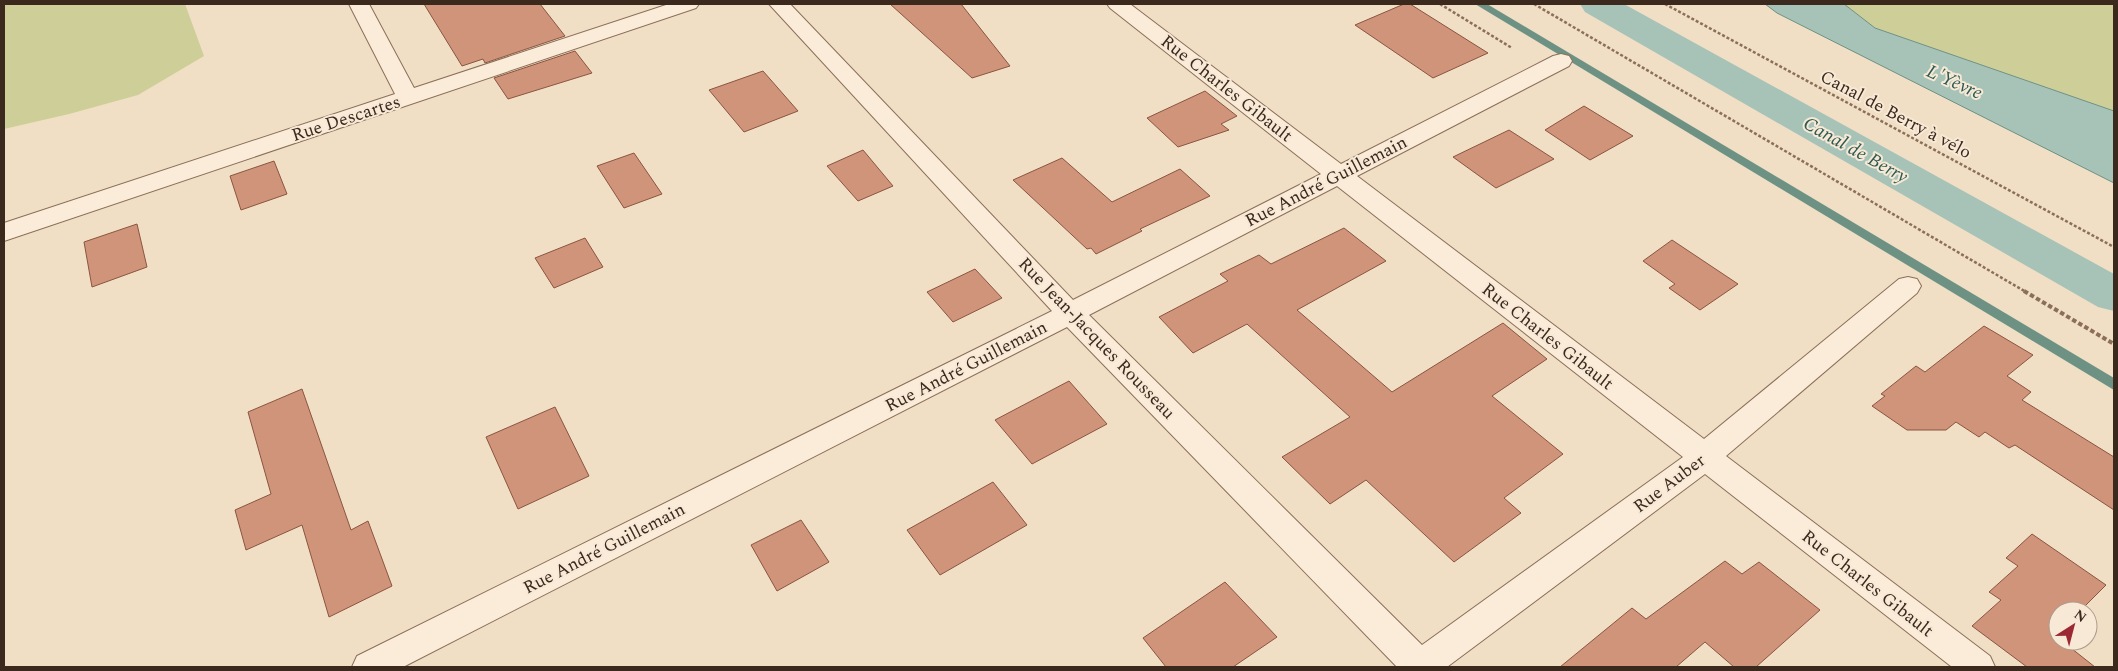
<svg xmlns="http://www.w3.org/2000/svg" width="2118" height="671" font-family="Spectral,serif">
<style>
.green{fill:#cece98}
.water{fill:#a7c3b7;stroke:#6d9284}
.lines{fill:none;stroke-linecap:round;stroke-linejoin:round}
.stream{fill:#6d9284;fill-rule:evenodd}
.canal{fill:#a7c3b7;fill-rule:evenodd}
.building{fill:#cf947a;stroke:#8b553f}
.minor-casing{stroke:#8b6f5a;stroke-width:2}
.path-far1{stroke:#8b6f5a;stroke-width:2.5;stroke-dasharray:3 2;stroke-linecap:butt}
.path{stroke:#8b6f5a;stroke-width:4;stroke-dasharray:4.5 2.5;stroke-linecap:butt}
.minor{fill:#faecd8;fill-rule:evenodd}
.labels{text-anchor:middle;stroke-width:4;stroke-linejoin:round;paint-order:stroke}
.street-label{font-size:18px;fill:#3b291e;stroke:#f7e9d5}
.water-label{font-size:19px;font-style:italic;fill:#2d5b53;stroke:#f7e9d5}
</style>
<rect width="100%" height="100%" fill="#f0dec5"/>
<!-- green -->
<path class="green" d="M4,4H185L204,56L138,95L69,114L4,129Z
M1844,4H2114V111L1875,28Z"/>
<!-- water -->
<path class="water" d="M1765,4H1844L1875,28L2114,111V183L1777,13Z"/>
<g class="lines">
<!-- stream -->
<path class="stream" d="M1475,4H1487L2114,378V390Z"/>
<!-- canal -->
<path class="canal" d="M1580,4H1624L2114,274V311L2098,307L1585,12Z"/>
</g>
<!-- building -->
<path class="building" d="M424,4H540L565,36L485,63L483,59L462,66Z
M890,4H961L1010,66L972,78Z
M1404,4H1410L1488,53L1433,78L1355,25Z
M575,51L592,73L508,99L494,78Z
M763,71L798,111L744,132L709,90Z
M1205,91L1237,116L1221,124L1229,130L1178,147L1147,118Z
M1584,106L1633,136L1590,160L1545,130Z
M1509,130L1554,159L1496,188L1453,157Z
M863,150L893,186L858,201L827,166Z
M634,153L662,194L624,208L597,166Z
M1062,158L1112,202L1180,169L1210,196L1140,229L1142,231L1096,254L1091,248L1087,249L1013,180Z
M274,161L287,194L241,210L230,176Z
M137,224L147,267L92,287L84,242Z
M1344,228L1386,261L1297,310L1392,392L1503,323L1547,359L1492,396L1563,454L1504,498L1521,513L1454,562L1366,480L1330,504L1282,457L1350,417L1247,324L1193,353L1159,317L1228,281L1220,274L1259,255L1271,264Z
M585,238L603,267L554,288L535,258Z
M1672,240L1738,284L1700,310L1669,288L1675,284L1643,261Z
M975,269L1002,298L953,322L927,292Z
M1984,326L2033,355L2007,376L2031,392L2022,400L2114,457V510L2015,445L2009,448L1985,432L1979,437L1956,422L1946,430H1907L1872,406L1885,396L1881,394L1916,366L1925,372Z
M1069,381L1107,424L1032,464L995,420Z
M302,389L351,530L368,521L392,586L329,617L302,525L246,550L235,510L271,494L248,412Z
M555,407L589,476L518,509L486,437Z
M993,482L1027,525L940,575L907,530Z
M801,520L829,562L777,591L751,545Z
M2032,534L2106,585L2080,611H2058V634L2056,636L2058,641H2062L2095,667H2027L1972,626L2001,600L1989,592L2018,566L2006,558Z
M1725,561L1742,574L1759,562L1820,610L1756,667H1734L1705,642L1676,667H1560L1632,608L1646,619Z
M1225,582L1277,637L1233,667H1166L1143,638Z"/>
<g class="lines">
<!-- minor casing -->
<g class="minor-casing">
<path id="minor" d="M349,4H369L414,88L669,4H699L696,8L4,241V223L395,94Z
M769,4H790L1073,300L1321,174L1110,8L1107,4H1130L1341,164L1553,56L1561,54L1569,56L1572,61L1569,66L1357,176L1704,439L1899,279L1908,277L1917,279L1921,286L1917,293L1726,456L1990,656L1995,667H1952L1705,474L1447,667H1397L1067,327L403,667H352L357,656L1052,311ZM1337,186L1683,457L1422,645L1089,315Z"/>
</g>
<!-- path-far1 -->
<path class="path-far1" d="M1440,4L1512,48
M1534,4L2026,292
M1665,4L2114,247"/>
<!-- path -->
<path class="path" d="M2024,291L2114,344"/>
<!-- minor -->
<use href="#minor" class="minor"/>
</g>
<g class="labels">
<!-- street labels -->
<g class="street-label">
<text transform="translate(1227 88) rotate(38)" y="6">Rue Charles Gibault</text>
<text transform="translate(1896 114) rotate(28)" y="6">Canal de Berry à vélo</text>
<text transform="translate(346 118) rotate(-18)" y="6">Rue Descartes</text>
<text transform="translate(1326 181) rotate(-27)" y="6">Rue André Guillemain</text>
<text transform="translate(1548 336) rotate(38)" y="6">Rue Charles Gibault</text>
<text transform="translate(1097 338) rotate(46)" y="6">Rue Jean-Jacques Rousseau</text>
<text transform="translate(966 366) rotate(-27)" y="6">Rue André Guillemain</text>
<text transform="translate(1669 483) rotate(-37)" y="6">Rue Auber</text>
<text transform="translate(604 548) rotate(-27)" y="6">Rue André Guillemain</text>
<text transform="translate(1868 583) rotate(38)" y="6">Rue Charles Gibault</text>
</g>
<!-- water labels -->
<g class="water-label">
<text transform="translate(1955 81) rotate(24)" y="7">L'Yèvre</text>
<text transform="translate(1856 149) rotate(29)" y="7">Canal de Berry</text>
</g>
</g>
<!-- border -->
<rect width="2118" height="671" fill="none" stroke="#3b291e" stroke-width="10"/>
<!-- north arrow -->
<g transform="translate(2073 626) rotate(36)"><circle r="24" fill="#f7e9d5" stroke="#ac9c8c"/>
<path d="M0-4L9 19L0 12L-9 19Z" fill="#9c2835"/>
<text y="-8" font-size="14" font-weight="bold" text-anchor="middle" fill="#3b291e">N</text>
</g>
</svg>
